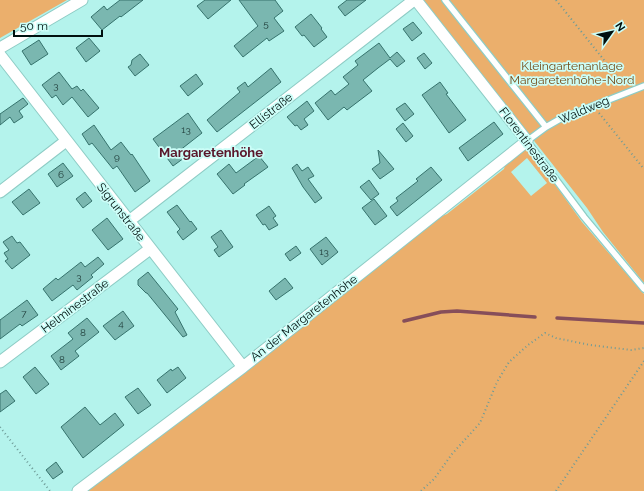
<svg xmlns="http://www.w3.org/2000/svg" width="644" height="491" font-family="Raleway,sans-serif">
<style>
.green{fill:#ebaf6c;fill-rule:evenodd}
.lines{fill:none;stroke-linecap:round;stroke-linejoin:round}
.stream{stroke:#864e5a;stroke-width:3.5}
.building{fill:#7ab7b0;stroke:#36736d}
.service-casing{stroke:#8eccc5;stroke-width:8}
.minor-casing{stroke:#8eccc5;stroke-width:13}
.path{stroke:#6e9b97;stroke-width:2;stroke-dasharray:1 3;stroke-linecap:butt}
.service{stroke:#fff;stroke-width:5.5}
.minor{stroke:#fff;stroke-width:11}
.labels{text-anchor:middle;stroke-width:3.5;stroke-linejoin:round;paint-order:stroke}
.number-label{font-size:10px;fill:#1e3a37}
.park-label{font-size:12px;fill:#744b17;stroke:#ccfef8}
.street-label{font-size:12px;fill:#00100f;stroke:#ccfef8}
.neighbourhood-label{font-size:13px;font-weight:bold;fill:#5a162a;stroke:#ccfef8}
</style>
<rect width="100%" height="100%" fill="#b4f3ec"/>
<!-- green -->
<path class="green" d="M0,0H67L0,38Z
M423,0H644V283L603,232L587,208Z
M525,149L534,155L582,222L644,294V491H84L433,220L447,214L504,169L505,165ZM527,158L547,183L531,196L511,172Z"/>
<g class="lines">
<!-- stream -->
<path class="stream" d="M557,318L644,323
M404,321L441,312L457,311L535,317"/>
</g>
<!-- building -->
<path class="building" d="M120,0H143L121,17L120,16L102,30L91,17L104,6L107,10Z
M205,0H231L208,19L197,6Z
M239,0H275L283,11L274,18L284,31L269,41L267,38L243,57L234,46L258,26Z
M347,0H366L345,16L338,7Z
M311,14L322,28L321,29L327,37L314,47L304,35L302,36L295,27Z
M413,22L422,33L412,41L403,29Z
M89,38L100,51L86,62L76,48Z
M39,40L48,54L31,65L22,51Z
M379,43L390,58L397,52L405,61L397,67L390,59L378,68L363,80L372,91L347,110L344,107L328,120L315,103L331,90L335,95L349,84L343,77L358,65L355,61Z
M424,53L432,63L425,69L417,58Z
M140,54L149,65L135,76L128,67L131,65L132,60Z
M271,68L281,82L217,132L207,120L240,92L237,88L245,82L248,87Z
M59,72L72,89L77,86L81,91L83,89L99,108L88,117L72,97L63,105L56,95L52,98L42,85Z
M196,74L203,84L188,96L180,86Z
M440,82L448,93L446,94L466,120L449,133L422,95Z
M23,98L28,104L19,111L23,117L14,123L10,117L0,125V114Z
M307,101L314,111L304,119L308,125L301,130L297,125L295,126L287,117Z
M405,103L414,114L405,121L396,109Z
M188,113L202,133L179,151L184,158L173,166L153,139Z
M494,122L503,134L468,161L459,148Z
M403,123L413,136L406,142L396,129Z
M94,125L111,150L121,142L131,155L132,154L150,181L135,192L117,166L113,169L92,143L89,145L82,134Z
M378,150L394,169L380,179L372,169L380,163Z
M259,156L268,167L244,184L245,185L233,194L217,174L229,164L236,173Z
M63,163L73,176L57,187L48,174Z
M297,164L302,171L308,167L314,176L308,179L322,198L315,203L303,187L292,168Z
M431,167L442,180L397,216L390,207L398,201L396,198L418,181L416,179Z
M369,180L379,194L371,200L360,187Z
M29,189L40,203L23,215L12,202Z
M85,192L92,201L83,208L76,199Z
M374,199L387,216L375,225L362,208Z
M177,205L190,222L191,221L197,229L183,240L177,232L180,229L167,212Z
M269,206L276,216L273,218L278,225L269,230L265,224L263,225L256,215Z
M107,218L123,239L108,250L92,230Z
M221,230L233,247L219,257L214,250L218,247L211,237Z
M12,236L17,243L20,242L30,255L12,269L5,261L8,259L4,253L9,250L3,242Z
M326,237L338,252L322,265L310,249Z
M296,246L301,253L290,261L285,254Z
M98,257L104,264L91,275L93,277L77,290L73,285L52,301L43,289L56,278L58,280L81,262L85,267Z
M148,272L178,309L175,312L187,335L183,337L147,293H146L138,285V280Z
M285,278L293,288L276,300L269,291Z
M27,300L38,315L22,326L20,324L0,339V320Z
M123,311L134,326L115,340L103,326Z
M87,318L99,332L75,351L79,356L61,370L51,356L73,339L68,333Z
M35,367L49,384L36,394L23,377Z
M178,367L186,378L167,393L157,380L171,369L172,371Z
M138,388L151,405L138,414L125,397Z
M6,390L15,401L0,412V394Z
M85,407L100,425L115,413L124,425L83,458L61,427Z
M56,462L63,472L53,479L46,470Z"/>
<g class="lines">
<!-- service casing -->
<g class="service-casing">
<path id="service" d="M445,0L546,127
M644,86L560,119L546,127L527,141L584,217L644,289"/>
</g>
<!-- minor casing -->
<g class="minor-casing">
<path id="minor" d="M0,48L82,0
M0,55L243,367
M0,192L66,141
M129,221L414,0
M0,362L150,249
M78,491L243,367L527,141L416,0"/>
</g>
<!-- path -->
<path class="path" d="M556,0L624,85
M599,113L644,169
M0,427L50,491
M421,491L434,479L452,454L480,423L497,382L509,362L528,345L545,333L556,338L590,345L631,350L644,348
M556,491L644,361"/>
<!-- service -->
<use href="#service" class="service"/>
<!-- minor -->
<use href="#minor" class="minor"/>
</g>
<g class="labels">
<!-- number labels -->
<g class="number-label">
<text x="266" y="27">5</text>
<text x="56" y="89">3</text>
<text x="186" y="133">13</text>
<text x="117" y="160">9</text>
<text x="61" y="178">6</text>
<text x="324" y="255">13</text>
<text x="79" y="280">3</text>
<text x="24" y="317">7</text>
<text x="121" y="327">4</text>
<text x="83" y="336">8</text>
<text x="62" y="363">8</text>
</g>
<!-- park labels -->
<g class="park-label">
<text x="572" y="70">Kleingartenanlage<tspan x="572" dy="14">Margaretenhöhe-Nord</tspan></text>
</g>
<!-- street labels -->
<g class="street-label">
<text transform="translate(584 110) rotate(-23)" y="4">Waldweg</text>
<text transform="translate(271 111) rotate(-38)" y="4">Ellistraße</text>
<text transform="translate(529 145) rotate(53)" y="4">Florentinestraße</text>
<text transform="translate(121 212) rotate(52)" y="4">Sigrunstraße</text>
<text transform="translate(75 306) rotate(-37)" y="4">Helminestraße</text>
<text transform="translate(304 318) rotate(-38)" y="4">An der Margaretenhöhe</text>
</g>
<!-- neighbourhood labels -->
<g class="neighbourhood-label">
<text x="211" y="157">Margaretenhöhe</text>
</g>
</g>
<!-- north arrow -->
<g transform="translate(612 32) rotate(57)" stroke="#ccfef8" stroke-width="3" paint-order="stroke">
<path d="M0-3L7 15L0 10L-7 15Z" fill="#00100f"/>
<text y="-6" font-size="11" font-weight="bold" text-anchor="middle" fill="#00100f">N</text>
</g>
<!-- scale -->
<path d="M14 30v6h88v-6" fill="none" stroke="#00100f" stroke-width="2"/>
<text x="20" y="30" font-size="12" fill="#00100f" stroke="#ccfef8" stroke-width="3" paint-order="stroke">50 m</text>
</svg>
